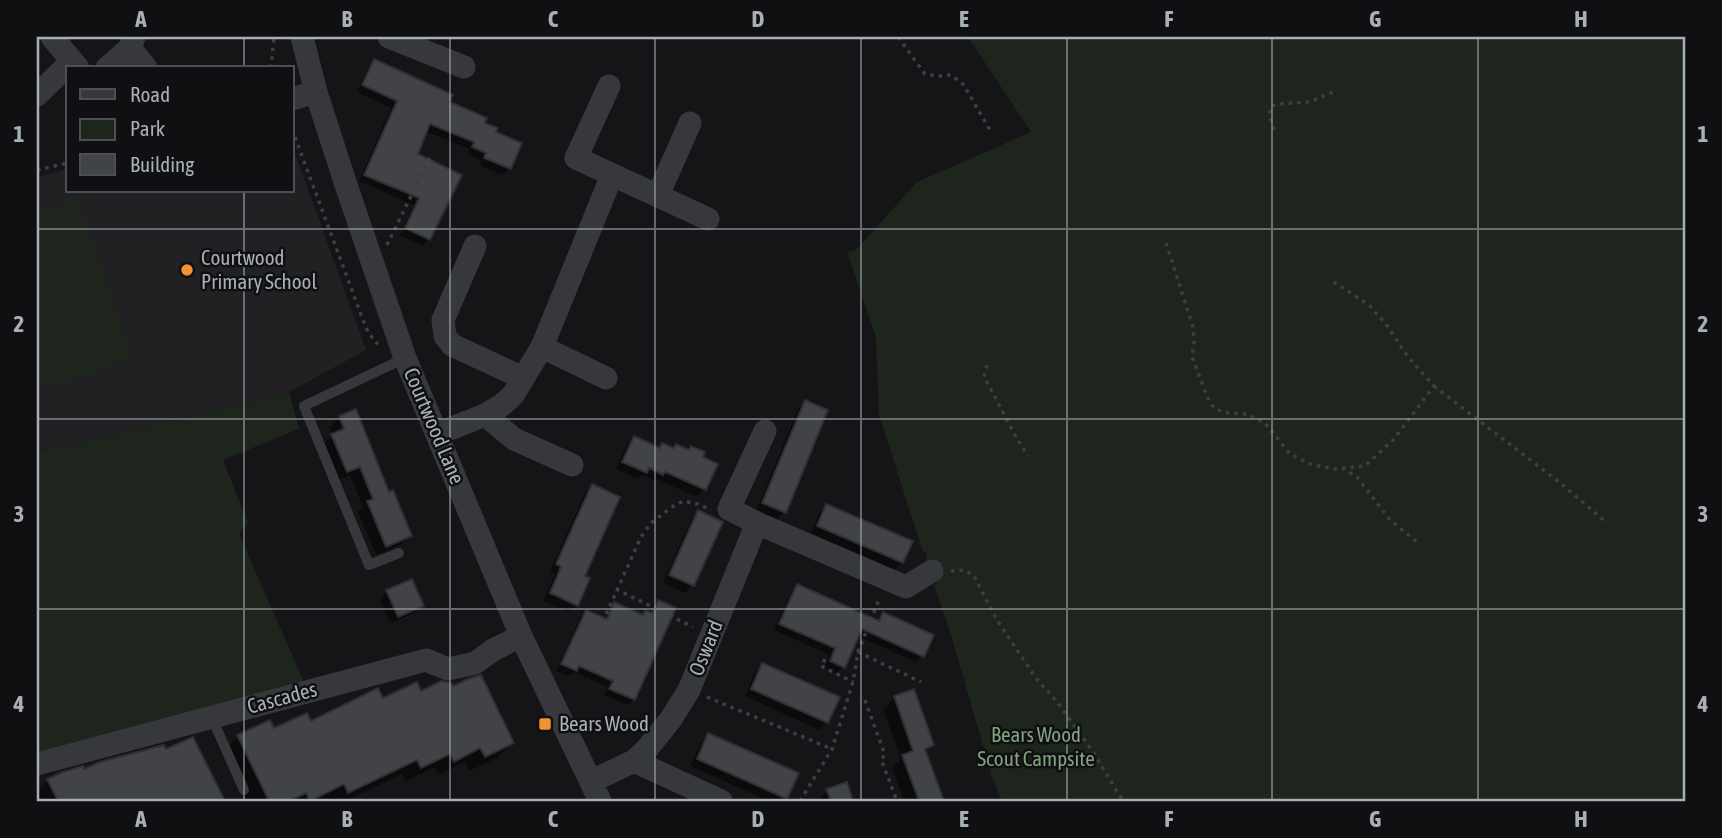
<svg xmlns="http://www.w3.org/2000/svg" width="1722" height="838" font-family="'Asap Condensed',sans-serif">
<style>
.built{fill:#212124}
.green{fill:#1d251d}
.shadow{fill:#0007}
.building{fill:#414347;stroke:#2f3033;stroke-width:2}
.lines{fill:none;stroke-linecap:round;stroke-linejoin:round}
.path{stroke:#3c3f43;stroke-width:3.5;stroke-dasharray:3.5 5;stroke-linecap:butt}
.service{stroke:#36383c;stroke-width:10}
.minor{stroke:#36383c;stroke-width:23}
.grid{fill:none;stroke:#a7afb7;stroke-width:2;stroke-opacity:0.55}
.poi-dot{fill:#f39031;stroke:#101012;stroke-width:2.5}
.labels{text-anchor:middle;stroke-width:5;stroke-linejoin:round;paint-order:stroke}
.poi-label{font-size:21px;fill:#a7afb7;stroke:#101012;text-anchor:start}
.street-label{font-size:21px;fill:#a7afb7;stroke:#101012}
.park-label{font-size:21px;fill:#82a27d;stroke:#101012}
.neatline{fill:none;stroke:#a7afb7;stroke-width:2.5}
.grid-label{font-size:23px;text-anchor:middle;font-weight:bold;fill:#a7afb7}
</style>
<rect width="100%" height="100%" fill="#151517"/>
<!-- built -->
<path class="built" d="M292,145L366,350L289,392L61,448L58,446L37,451V177L68,169V191H292Z"/>
<!-- green -->
<path class="green" d="M968,37H1685V801H1002L992,777L952,638L934,585L937,583V580L927,561L926,552H923L879,415L876,337L847,252L856,250L917,182L1031,132Z
M78,199L133,358L46,389L37,361V213Z
M289,392L299,429L223,460L248,523L239,534L304,682L37,756V451L58,446L61,448Z"/>
<!-- shadow -->
<path class="shadow" d="M374,61L483,124L493,133L509,168L502,175L479,165L481,160L467,154L469,149L425,131L415,154L429,239L422,246L400,235L414,205L359,181L391,108L357,92L368,68Z
M805,402L784,512L777,519L756,511L798,410Z
M340,417L388,494L410,535L400,545L376,555L358,512L363,507L350,475L337,481L322,445L333,435L330,427Z
M634,438L658,449L662,445L701,457L716,464L704,489L697,497L657,479L655,481L642,475L638,479L616,469L627,445Z
M592,486L582,577L576,605L569,612L543,601L555,574L550,572L585,493Z
M827,506L902,562L894,570L811,534L819,513Z
M698,512L692,585L685,593L663,583L691,520Z
M797,587L876,621L883,614L922,656L916,662L858,636L844,667L837,673L825,668L830,655L774,630L791,593Z
M387,591L421,606L414,613L390,623L380,599Z
M659,602L634,699L628,705L604,695L608,687L574,672L569,676L556,671L580,618L586,612L604,620L609,610L615,604L641,616L645,612L650,614L652,608Z
M763,665L827,722L819,730L745,696L755,672Z
M913,692L932,745L924,752L942,801H904L892,768L901,759L883,709L895,698Z
M420,693L512,743L497,758L469,771L465,762L438,775L435,767L406,781L402,774L345,801H330L328,798L322,801H247L223,752L238,737L310,723L383,700Z
M708,735L786,798L782,801H769L690,766L701,743Z
M193,739L223,801H37V792L48,781L64,773L83,772L165,751Z
M846,784L852,801H819V800L827,791Z"/>
<!-- building -->
<path class="building" d="M374,59L453,95L450,102L487,118L485,123L498,128L496,132L522,143L511,169L484,158L486,153L472,147L474,142L430,124L418,154L462,175L430,240L405,228L419,198L364,175L397,101L362,85Z
M805,400L828,410L786,513L762,503Z
M356,409L389,492L393,490L412,536L386,547L367,501L373,499L360,467L347,472L331,434L344,429L339,416Z
M634,436L660,448L662,443L674,448L676,444L689,450L691,446L705,452L703,457L718,464L706,490L665,472L663,475L649,468L647,473L622,462Z
M592,484L620,497L585,576L590,578L578,606L550,593L561,567L556,564Z
M826,504L913,541L903,563L817,526Z
M698,510L723,522L694,586L669,575Z
M412,579L424,606L398,617L386,590Z
M797,584L879,621L883,612L934,635L924,657L862,629L845,668L830,661L835,648L779,624Z
M658,600L676,608L635,700L609,689L613,681L579,666L577,671L561,664L586,610L607,619L614,602L643,615L645,610L652,613Z
M762,663L840,697L828,723L751,689Z
M481,675L514,743L485,757L480,748L454,762L450,754L421,768L417,760L348,793L344,784L310,801L306,793L289,801H269L237,735L270,720L274,728L307,713L311,721L378,688L383,698L417,682L421,691L441,681L451,683L453,686L468,679Z
M914,689L934,745L925,749L944,801H919L902,755L913,751L894,696Z
M708,733L799,773L787,799L697,759Z
M193,737L225,801H58L47,779L63,772L83,766L84,769L100,762L164,745L166,749Z
M847,782L853,801H831L826,789Z"/>
<g class="lines">
<!-- path -->
<path class="path" d="M898,37L925,74L938,76L951,75L963,84L990,130
M271,68L274,37
M292,129L366,328L375,342L378,344
M1274,130L1270,117V108L1276,104L1310,102L1335,91
M37,170L68,163
M1166,243L1193,327L1194,343L1192,357L1209,401L1215,409L1228,413L1247,414L1265,423L1290,454L1313,465L1335,469L1365,466L1394,439L1434,386L1408,357L1386,324L1369,305L1332,281
M387,245L431,155
M987,365L984,377C999,403 1011,431 1028,456
M1434,386L1559,482L1606,522
M1342,468L1357,477L1390,520L1417,542
M951,571L964,570L974,576L997,620L1035,677L1058,703L1091,749L1123,801
M616,589L693,627
M609,628L603,621L641,537L651,523L672,507L683,501L698,504L711,510
M858,652L921,682
M825,659L821,666L853,682
M707,697L832,749
M865,700L885,755L881,759L897,801
M800,801L832,749L853,682L858,652L880,597"/>
<!-- service -->
<path class="service" d="M399,553L369,565L304,406L405,358
M211,716L244,790"/>
<!-- minor -->
<path class="minor" d="M52,37L78,68
M302,37L316,92L346,185L405,358L521,636L600,801
M389,37L464,67
M130,48L146,68
M107,68L130,48L134,37
M609,86L576,158L708,219
M37,95L72,61
M292,99L316,92
M658,195L690,123
M475,246L443,320L445,336L452,345L523,378
M542,347L606,378
M485,415L514,439L572,465
M765,431L729,509L757,523L906,587L932,571
M437,434L485,415L502,405L513,395L542,347L612,175
M634,761L721,801
M37,764L426,660L448,669L475,663L493,650L521,636
M592,781L634,761L646,750L671,719L689,690L757,523"/>
</g>
<!-- grid -->
<path class="grid" d="M244,37V68M450,37V801M655,37V801M861,37V801M1067,37V801M1272,37V801M1478,37V801M244,191V801M37,229H1685M37,419H1685M37,609H1685"/>
<!-- markers -->
<g class="poi-dot">
<circle cx="187" cy="270" r="7"/>
<rect x="538" y="717" width="14" height="14" rx="3.5"/>
</g>
<g class="labels">
<!-- poi labels -->
<g class="poi-label">
<text x="201" y="265">Courtwood<tspan x="201" dy="24">Primary School</tspan></text>
<text x="559" y="731">Bears Wood</text>
</g>
<!-- street labels -->
<g class="street-label">
<text transform="translate(434 426) rotate(67)" y="7">Courtwood Lane</text>
<text transform="translate(706 648) rotate(-68)" y="7">Osward</text>
<text transform="translate(282 698) rotate(-15)" y="7">Cascades</text>
</g>
<!-- park labels -->
<g class="park-label">
<text x="1036" y="742">Bears Wood<tspan x="1036" dy="24">Scout Campsite</tspan></text>
</g>
</g>
<!-- border -->
<rect width="1722" height="838" fill="none" stroke="#101012" stroke-width="77"/>
<!-- legend -->
<rect x="66" y="66" width="228" height="126" fill="#101012" stroke="#4c5054" stroke-width="2"/>
<rect x="80" y="89" width="35" height="10" fill="#36383c" stroke="#4c5054" stroke-width="2"/>
<text x="130" y="102" font-size="21" fill="#a7afb7">Road</text>
<rect x="80" y="119" width="35" height="21" fill="#1d251d" stroke="#4c5054" stroke-width="2"/>
<text x="130" y="136" font-size="21" fill="#a7afb7">Park</text>
<rect x="80" y="154" width="35" height="21" fill="#414347" stroke="#4c5054" stroke-width="2"/>
<text x="130" y="172" font-size="21" fill="#a7afb7">Building</text>
<rect x="38" y="38" width="1646" height="762" class="neatline"/>
<g class="grid-label">
<text x="141" y="27">A</text>
<text x="347" y="27">B</text>
<text x="553" y="27">C</text>
<text x="758" y="27">D</text>
<text x="964" y="27">E</text>
<text x="1169" y="27">F</text>
<text x="1375" y="27">G</text>
<text x="1581" y="27">H</text>
<text x="19" y="142">1</text>
<text x="1703" y="142">1</text>
<text x="19" y="332">2</text>
<text x="1703" y="332">2</text>
<text x="19" y="522">3</text>
<text x="1703" y="522">3</text>
<text x="19" y="712">4</text>
<text x="1703" y="712">4</text>
<text x="141" y="827">A</text>
<text x="347" y="827">B</text>
<text x="553" y="827">C</text>
<text x="758" y="827">D</text>
<text x="964" y="827">E</text>
<text x="1169" y="827">F</text>
<text x="1375" y="827">G</text>
<text x="1581" y="827">H</text>
</g>
</svg>
